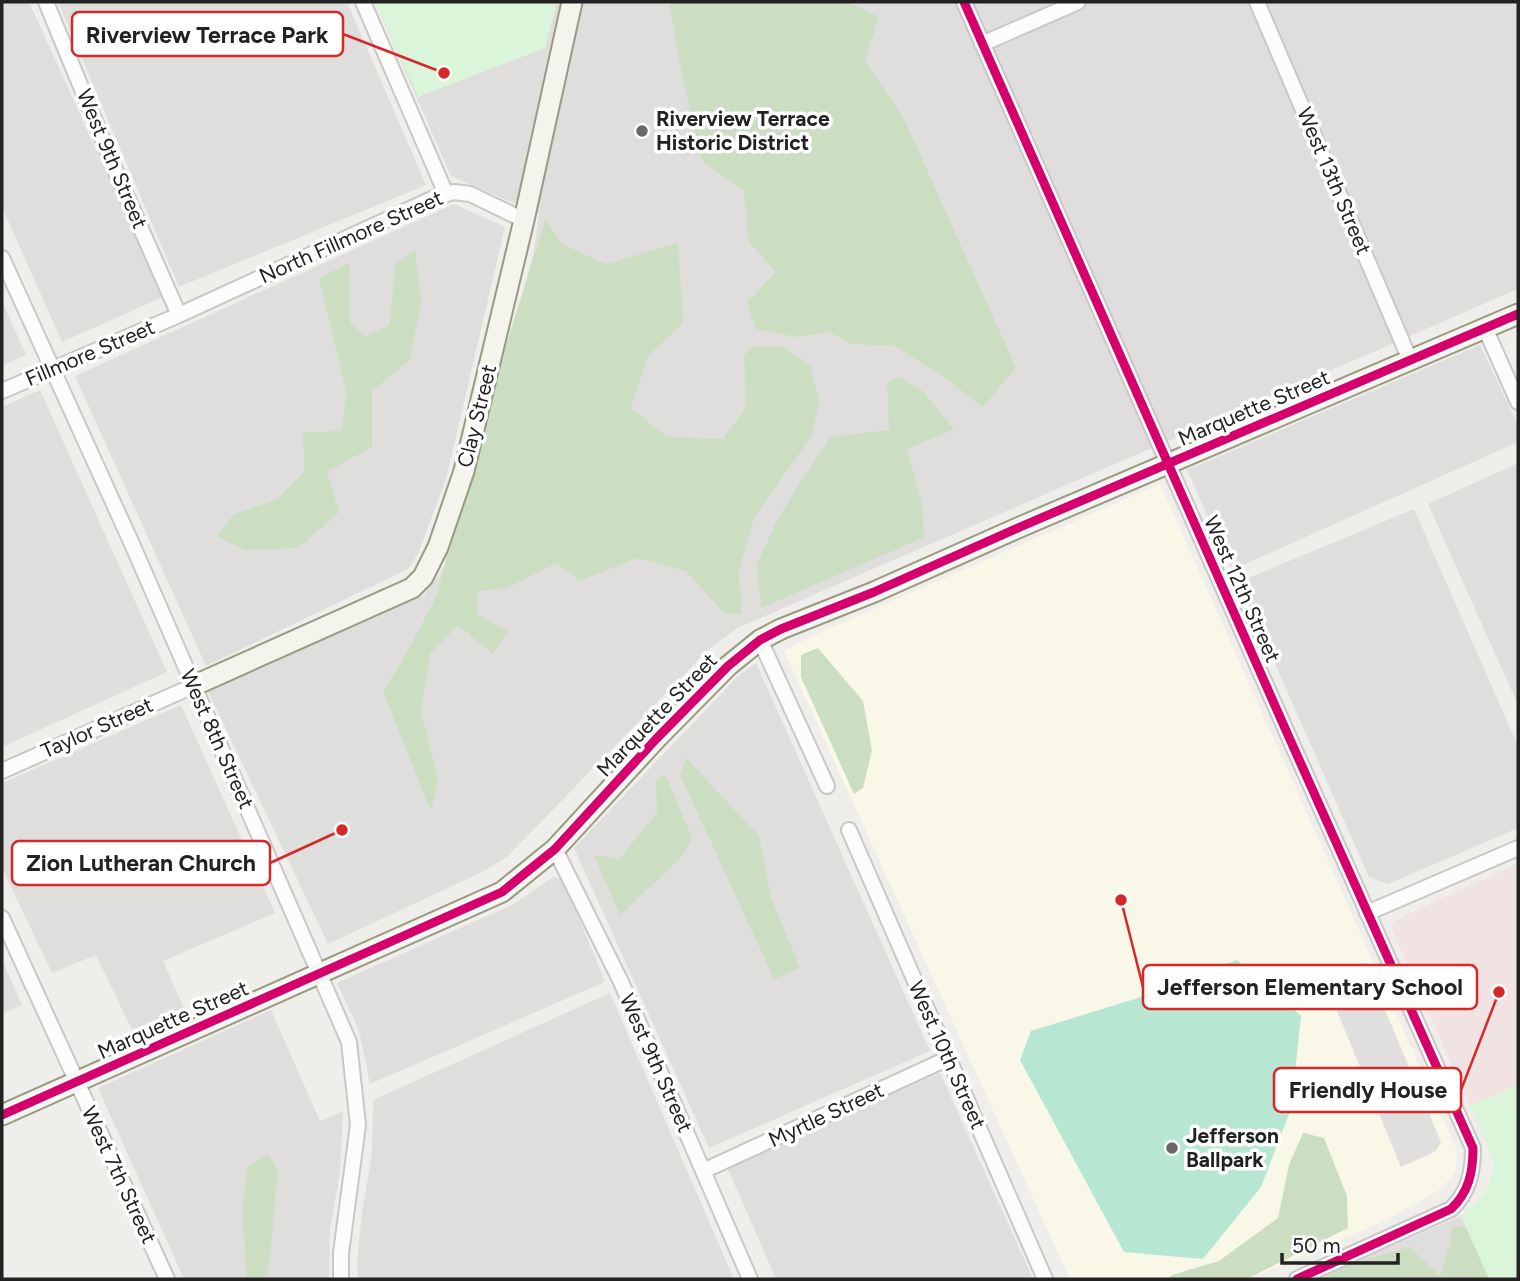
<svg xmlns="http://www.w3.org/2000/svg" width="1520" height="1281" font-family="Figtree,sans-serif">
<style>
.residential{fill:#dfdedc}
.commercial{fill:#f1e3e1}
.education{fill:#f8f7e8}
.religious{fill:#dededc}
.forest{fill:#cbdec1}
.park{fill:#daf5da}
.pitch{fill:#b7e6d2}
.parking{fill:#e0dfde}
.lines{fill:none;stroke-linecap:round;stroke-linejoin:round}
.street-casing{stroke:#c9c8c7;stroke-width:18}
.secondary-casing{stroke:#999a82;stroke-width:23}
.street{stroke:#fdfcfc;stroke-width:14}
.secondary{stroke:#f4f4ed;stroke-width:19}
.cycleway-casing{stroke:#fff;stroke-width:13}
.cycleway{stroke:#d6006c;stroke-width:9}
.poi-dot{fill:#6a6968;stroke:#fff;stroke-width:2.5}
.labels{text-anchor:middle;stroke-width:7;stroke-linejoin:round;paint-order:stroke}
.poi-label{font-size:21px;font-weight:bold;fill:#222;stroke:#fff;text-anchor:start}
.street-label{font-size:21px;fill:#222;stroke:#fff}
.leader{fill:none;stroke:#d62828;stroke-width:2.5}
.callout-dot{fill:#d62828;stroke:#fff;stroke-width:2.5}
.callout{fill:#fff;stroke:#d62828;stroke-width:2.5}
.callout-label{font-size:23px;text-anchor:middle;font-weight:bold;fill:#222}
</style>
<rect width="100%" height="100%" fill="#f0eeeb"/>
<!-- residential -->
<path class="residential" d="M2,2H29L163,297L62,342L2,207Z
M58,2H347L426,185L179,287Z
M375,2H1518V289L737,628L708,650L507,857L482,872L345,630L424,595L451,558L475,476L534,251L539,214L451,176Z
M454,204L505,227L446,479L418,554L408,569L206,666L75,376Z
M2,301L26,355L2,366Z
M1480,345L1518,425V442L1232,570L1187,470Z
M40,390L167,672L2,747V407Z
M1518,463V705L1428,504Z
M1414,509L1518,746V828L1388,884L1369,877L1239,582Z
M319,641L340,689L304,700L267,666Z
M756,663L930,1051L709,1148L574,848L740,674Z
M181,705L275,913L163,961L184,1008L132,1030L96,955L52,973L2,868V783Z
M553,877L563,879L605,982L370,1084L359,1030L337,983L514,904Z
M2,960L22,1005L2,1014Z
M610,993L734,1279H358L357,1262L362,1213L372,1153L373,1100Z
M271,1010L320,1121L343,1111L340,1172L330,1229L329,1279H184L98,1088Z
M940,1073L1033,1279H776L727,1167Z
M1461,1216L1489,1279H1317Z"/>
<!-- commercial -->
<path class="commercial" d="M1518,863V1085L1470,1106L1391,927L1394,921Z"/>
<!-- education -->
<path class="education" d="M1160,484L1457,1150L1455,1172L1441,1189L1382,1222L1249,1279H1070L784,651L817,634Z"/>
<!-- religious -->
<path class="religious" d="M345,630L482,872L328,944L208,691L267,666L304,700L339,689L319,641Z"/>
<!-- forest -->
<path class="forest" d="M669,2H848L879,17L865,60L905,121L1016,368L983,407L949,381L895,346L851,344L829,332L797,337L756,329L747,303L776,272L749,242L743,190L702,161L682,75Z
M546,219L562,244L606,264L678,243L683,323L648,356L631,408L667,437L723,439L746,407L744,355L754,346L784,347L810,366L819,401L812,435L754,518L739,570L742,614H725L686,571L638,558L579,581L557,563L506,588L478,591V614L509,632L492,654L458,625L430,654L421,710L438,781L431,811L383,691L403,660L437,595L457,515L498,370Z
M415,251L421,302L410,360L372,391V447L327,472L339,512L298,548L246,550L217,537L233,515L277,499L304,472L303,432L342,431L346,391L319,278L350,263V322L365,337L390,324L395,264Z
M899,376L924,392L954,429L907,449L922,505L925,537L761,608L757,564L775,524L797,488L831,437L889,430L887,384Z
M818,648L863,701L872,750L863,788L854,794L801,677V655Z
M686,758L759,836L771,897L800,968L774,979L680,775Z
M665,774L692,838L682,857L620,915L594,855L619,859L657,813L656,782Z
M1303,1133L1324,1138L1347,1196L1348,1228L1247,1279H1168L1172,1275L1219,1261L1278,1218L1289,1165Z
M268,1154L278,1171L269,1267L264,1279H247L242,1213L248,1167Z
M1453,1225L1478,1231L1489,1279H1329L1328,1270L1410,1247L1440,1276L1449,1247Z"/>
<!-- park -->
<path class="park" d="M375,2H557L545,48L418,97Z
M1518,1085V1279H1489L1461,1216L1486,1193L1495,1164L1470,1106Z"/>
<!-- pitch -->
<path class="pitch" d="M1237,960L1301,1016L1291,1109L1261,1187L1203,1259L1124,1252L1020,1060L1031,1031L1138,998Z"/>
<!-- parking -->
<path class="parking" d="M1365,963L1441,1142L1436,1151L1401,1167L1330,994L1339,987L1337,976Z"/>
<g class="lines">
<!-- street casing -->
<g class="street-casing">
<path id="street" d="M46,2L116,172L179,315
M363,2L446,194
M964,2L1288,735L1473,1148C1473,1172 1469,1192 1451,1209L1297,1279
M1257,2L1410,360
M982,44L1078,2
M2,258L132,544L349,1042L358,1125L341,1253V1279
M1485,328L1518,402
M2,391L179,315L436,197L454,192L470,194L524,220
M760,640L827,786
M2,771L193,686
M849,830L1045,1279
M555,849L621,982L750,1279
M1367,913L1518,848
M2,918L167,1279
M703,1171L949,1058"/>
</g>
<!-- secondary casing -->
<g class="secondary-casing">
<path id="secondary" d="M193,686L412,588L423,577L438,547L464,471L524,220L572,2
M2,1115L502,892L555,849L657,738L728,666L760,640L781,629L874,592L1020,527L1518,314"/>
</g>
<!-- street -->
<use href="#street" class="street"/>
<!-- secondary -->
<use href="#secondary" class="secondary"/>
<!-- cycleway casing -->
<g class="cycleway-casing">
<path id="cycleway" d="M964,2L1288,735L1473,1148C1473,1172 1469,1192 1451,1209L1297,1279
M2,1115L502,892L555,849L657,738L728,666L760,640L781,629L874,592L1020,527L1518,314"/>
</g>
<!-- cycleway -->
<use href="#cycleway" class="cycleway"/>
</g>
<!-- markers -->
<g class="poi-dot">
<circle cx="642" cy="131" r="7"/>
<circle cx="1172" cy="1148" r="7"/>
</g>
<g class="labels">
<!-- poi labels -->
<g class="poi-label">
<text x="656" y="126">Riverview Terrace<tspan x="656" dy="24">Historic District</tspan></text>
<text x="1186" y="1143">Jefferson<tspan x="1186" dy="24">Ballpark</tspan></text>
</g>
<!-- street labels -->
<g class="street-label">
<text transform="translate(112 159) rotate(67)" y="7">West 9th Street</text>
<text transform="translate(1334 181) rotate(67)" y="7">West 13th Street</text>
<text transform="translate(351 237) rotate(-24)" y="7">North Fillmore Street</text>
<text transform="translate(90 353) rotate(-23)" y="7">Fillmore Street</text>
<text transform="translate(1254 408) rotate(-23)" y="7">Marquette Street</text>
<text transform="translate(477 416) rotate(-76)" y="7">Clay Street</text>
<text transform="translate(1242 589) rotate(66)" y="7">West 12th Street</text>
<text transform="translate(657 715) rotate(-46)" y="7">Marquette Street</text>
<text transform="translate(97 728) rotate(-24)" y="7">Taylor Street</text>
<text transform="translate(217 739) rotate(66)" y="7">West 8th Street</text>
<text transform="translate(173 1020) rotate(-24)" y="7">Marquette Street</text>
<text transform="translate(947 1055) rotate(66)" y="7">West 10th Street</text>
<text transform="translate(656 1063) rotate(66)" y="7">West 9th Street</text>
<text transform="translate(826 1115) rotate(-25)" y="7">Myrtle Street</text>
<text transform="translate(119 1175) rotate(65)" y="7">West 7th Street</text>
</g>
</g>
<!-- callouts -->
<path class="leader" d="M444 73L343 34M342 830L270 863M1121 900L1143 987M1499 992L1461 1090"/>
<g class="callout-dot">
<circle cx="444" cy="73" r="7"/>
<circle cx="342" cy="830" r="7"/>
<circle cx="1121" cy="900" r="7"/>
<circle cx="1499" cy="992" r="7"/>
</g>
<g class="callout">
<rect x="72" y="12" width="271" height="44" rx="7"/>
<rect x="12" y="841" width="258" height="44" rx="7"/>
<rect x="1143" y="965" width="334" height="44" rx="7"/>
<rect x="1274" y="1068" width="187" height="44" rx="7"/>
</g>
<g class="callout-label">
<text x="207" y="43">Riverview Terrace Park</text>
<text x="141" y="871">Zion Lutheran Church</text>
<text x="1310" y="995">Jefferson Elementary School</text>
<text x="1368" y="1098">Friendly House</text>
</g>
<!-- border -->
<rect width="1520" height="1281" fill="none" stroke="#222222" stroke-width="7"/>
<!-- scale -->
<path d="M1282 1253v10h116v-10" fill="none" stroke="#222222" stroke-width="3.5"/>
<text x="1292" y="1253" font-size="21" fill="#222222" stroke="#ffffff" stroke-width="5" paint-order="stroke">50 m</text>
</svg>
